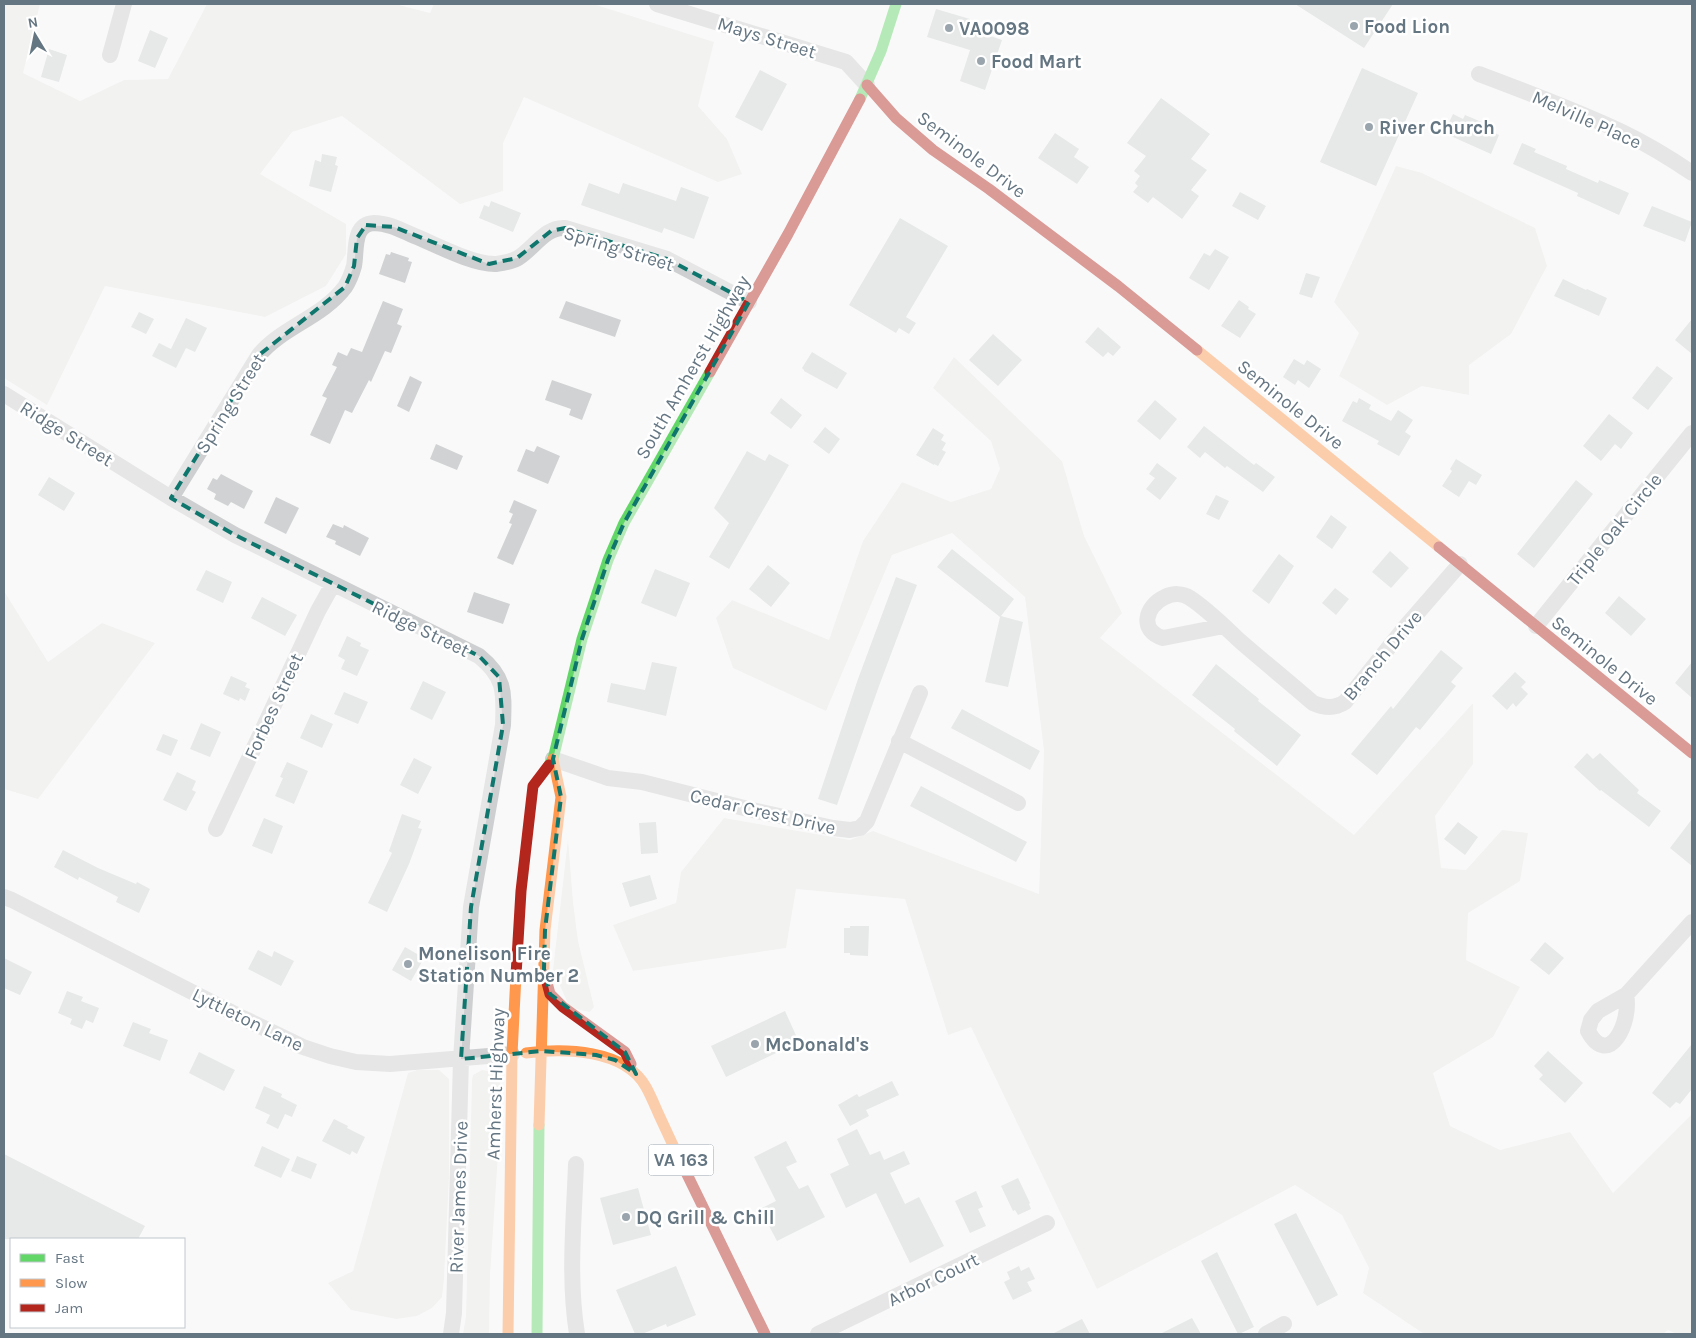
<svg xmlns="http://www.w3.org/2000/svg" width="1696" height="1338" font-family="Karla,sans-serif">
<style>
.green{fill:#e8ebe6}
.building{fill:#d0d2d3}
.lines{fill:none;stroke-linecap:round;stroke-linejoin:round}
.street{stroke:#cecfd0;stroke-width:16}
.fast{stroke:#63d668;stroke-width:11}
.slow{stroke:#ff974d;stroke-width:11}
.jam{stroke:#b3261e;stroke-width:11}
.marked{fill:none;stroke:#0f766e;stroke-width:4;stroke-dasharray:10 6;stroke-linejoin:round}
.poi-dot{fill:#99a4ac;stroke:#fff;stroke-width:2}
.labels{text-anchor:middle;stroke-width:5;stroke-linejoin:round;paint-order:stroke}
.shield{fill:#fff;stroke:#939fa8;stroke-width:1}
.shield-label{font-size:18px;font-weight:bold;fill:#657683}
.poi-label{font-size:19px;font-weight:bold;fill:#657683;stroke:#fff;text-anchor:start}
.street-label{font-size:19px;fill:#657683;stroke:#fff}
</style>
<rect width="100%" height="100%" fill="#f9f9f9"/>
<!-- green -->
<path class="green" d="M4,4H40L23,73L80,101L124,80L168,79L207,4H395L430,13L434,4H593L714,42L698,106L727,139L742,174L718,182L524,97L503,143V191L460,204L342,116L292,132L260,174L346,224V254L326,286L265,317L105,286L47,405L4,378Z
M1396,166L1422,173L1535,228L1547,266L1511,334L1469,365V395L1422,386L1387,405L1339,376L1359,333L1334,302Z
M954,357L1062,461L1084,536L1122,613L1100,638L1354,835L1473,703V764L1435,816L1441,868L1466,870L1502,830L1528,833L1520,881L1468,913L1466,960L1520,987L1493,1037L1433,1073L1450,1126L1500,1150L1570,1132L1613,1193L1692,1114V1334H1677L1668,1330L1663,1334H1424L1363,1293L1369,1268L1342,1215L1295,1185L1097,1289L971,1027L948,1035L905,899L796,889L786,948L633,971L613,925L676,903L681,872L724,818L850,840L873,831L1039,894L1044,751L1025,597L952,533L892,555L826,711L733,668L716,618L732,600L829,640L863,541L902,482L951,502L991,489L1000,469L991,441L933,388Z
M4,591L48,662L102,623L155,643L38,799L4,789Z
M568,839L573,902L578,941L594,1007L590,1012L570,1008L553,970Z
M417,1070H439L449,1079V1177L444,1279L442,1297L432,1308L417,1316L396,1319L351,1310L328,1283L353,1271L408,1073Z
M482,1070L493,1072L500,1083L498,1155L490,1275L489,1334H463L466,1316L472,1080L473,1075Z"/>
<!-- building -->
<path class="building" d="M1295,4H1393L1364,48Z
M936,9L970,19L967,28L1002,40L985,90L960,81L970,50L927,37Z
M150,30L168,38L155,68L138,61Z
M49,49L67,55L59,82L41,77Z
M1362,68L1418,93L1376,186L1320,162Z
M760,70L787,84L762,131L735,117Z
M1161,98L1210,134L1191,159L1207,170L1191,190L1199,196L1182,219L1153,197L1148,203L1133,192L1138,186L1135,183L1140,176L1134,171L1146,156L1127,143Z
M1453,114L1463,119L1465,115L1484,123L1482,127L1499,135L1491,154L1444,133Z
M1055,133L1079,149L1074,157L1089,167L1077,184L1038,158Z
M1522,143L1536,149L1534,152L1567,166L1566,169L1598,183L1599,180L1629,193L1619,215L1577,196L1578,193L1513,164Z
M322,154L337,157L335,165L338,166L331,192L309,186L315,160L321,162Z
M589,183L619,194L623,183L676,201L681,187L709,197L694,239L664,228L662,233L581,205Z
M1240,192L1266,206L1258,220L1232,206Z
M491,201L521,213L513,232L479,218L484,205L489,207Z
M1652,206L1692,222L1685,242L1643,226Z
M900,218L948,246L906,317L916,323L909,334L899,328L896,333L849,305Z
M1215,249L1229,257L1209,290L1189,278L1204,253L1210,256Z
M391,252L409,258L408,261L412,262L405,283L379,274L386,254L390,255Z
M1306,273L1320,277L1312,298L1299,294Z
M1563,279L1586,290L1587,289L1607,298L1599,316L1554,296Z
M1239,300L1249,307L1248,309L1256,314L1240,338L1221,326Z
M383,301L403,309L397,324L402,326L391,353L385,351L371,382L369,380L352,413L345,410L330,444L310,435L327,398L322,396L337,367L332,365L338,352L347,356L351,348L362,352Z
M566,301L621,320L615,337L559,318Z
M139,312L154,319L146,334L131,327Z
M186,318L207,328L195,352L186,348L176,368L152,356L159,343L171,349Z
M1692,319V354L1675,340Z
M1098,327L1121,347L1113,356L1108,352L1103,357L1085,342Z
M993,334L1022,360L998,386L969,360Z
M812,352L847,373L837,389L804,371V370L802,368Z
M1294,359L1304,365L1307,360L1321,369L1309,388L1298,380L1295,385L1283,377Z
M1657,366L1673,378L1648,410L1632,398Z
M410,376L422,382L409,412L397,406Z
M552,380L592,394L582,420L569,415L571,409L545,400Z
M781,398L802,415L791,429L770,413Z
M1359,398L1371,405L1369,409L1391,421L1398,410L1413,420L1405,432L1411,436L1399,456L1377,444L1379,441L1342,421L1353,401L1357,403Z
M1155,400L1177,419L1160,440L1137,421Z
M1609,414L1633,433L1621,449L1615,444L1601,461L1583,446Z
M1204,426L1254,465L1256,463L1275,477L1263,492L1227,466L1225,468L1205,452L1200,458L1187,447Z
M825,427L840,439L829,454L813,442Z
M933,428L944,435L941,440L946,443L942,450L946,452L938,466L934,464V465L916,455Z
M436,444L463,456L457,470L430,459Z
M537,446L560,456L548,484L517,471L526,449L534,452Z
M747,451L765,461L769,454L789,465L729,569L709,557L729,523L714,508Z
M1456,459L1482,475L1476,485L1469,481L1459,497L1442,486L1452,471L1450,469Z
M1157,463L1177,478L1160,500L1146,489L1155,478L1149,474Z
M221,474L253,491L244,509L231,502L228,506L214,499L216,494L207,489L213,478L217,480Z
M49,477L75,493L64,511L38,495Z
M1576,480L1593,494L1534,568L1517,554Z
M1216,495L1229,501L1219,520L1206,514Z
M276,497L299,508L286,534L264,523Z
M514,500L537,510L513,565L497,558L512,524L509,523L513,514L509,512Z
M1331,515L1347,527L1332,549L1316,537Z
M333,524L343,528L344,525L369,538L360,556L335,544L336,541L326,537Z
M952,549L1014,599L1001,616L1023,622L1008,687L985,682L1000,617L937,567Z
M1390,551L1409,568L1391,588L1372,572Z
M1279,554L1294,566L1269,604L1252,591Z
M768,565L790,583L771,607L749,589Z
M655,569L690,583L676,617L641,603Z
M206,570L232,582L223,603L196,590Z
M896,577L917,585L879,686L837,805L818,799L858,679Z
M1335,588L1349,599L1336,615L1322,603Z
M474,592L510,604L503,624L467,612Z
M1619,596L1646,619L1631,636L1605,613Z
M262,597L297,615L285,636L251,618Z
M347,636L361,643L360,646L369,650L357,676L341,669L345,660L338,656Z
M1441,650L1463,668L1451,682L1456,686L1420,730L1416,727L1377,775L1351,754L1391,706L1393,709Z
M652,662L677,667L666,716L607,702L611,683L645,690Z
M1692,662V698L1675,683Z
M1216,664L1259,699L1258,701L1301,735L1277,766L1234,731L1235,729L1192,695Z
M1515,672L1526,682L1521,687L1528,694L1516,707L1513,703L1507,710L1492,696Z
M231,676L247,683L245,687L250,689L245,701L240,698L239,701L223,694Z
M423,681L446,692L432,720L410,709Z
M344,692L368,702L358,724L334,714Z
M962,709L1040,751L1030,770L951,728Z
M311,714L333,724L322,748L300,738Z
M201,723L221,732L210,757L190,749Z
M163,734L178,740L171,756L156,750Z
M1587,753L1593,759L1600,753L1639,790L1637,793L1661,811L1649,827L1601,790L1600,791L1574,767Z
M414,758L432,767L418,794L400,785Z
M287,762L308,771L294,804L275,796L283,778L280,777Z
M177,772L196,781L192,790L196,792L186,811L163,800Z
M921,786L1027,842L1016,862L910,806Z
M402,814L421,821L418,828L422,829L409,864L387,912L368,903L392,853L389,851Z
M264,818L283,826L272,854L252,846Z
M1692,819V866L1670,848Z
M656,822L658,853L641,854L639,823Z
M1458,822L1478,837L1465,855L1444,839Z
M63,850L98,868L136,884L137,882L150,889L139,913L116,902L118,897L79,877L78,880L54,867Z
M650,875L657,899L630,907L622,883Z
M850,926H869L868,956L850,955V953H844V928H850Z
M1545,942L1564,958L1549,975L1530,960Z
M405,947L424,958L411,981L392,970Z
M258,950L272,957L274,951L294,961L281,986L248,969Z
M4,958L32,972L20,995L4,988Z
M67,991L83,997L81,1001L99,1008L93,1023L86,1020L82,1029L70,1024L72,1019L58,1013Z
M785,1011L799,1042L726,1077L711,1046Z
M133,1022L151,1029L149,1033L168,1040L160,1061L123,1046Z
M1692,1044V1089L1680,1104L1676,1102L1670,1108L1652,1093Z
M1548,1051L1583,1083L1565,1103L1539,1079L1543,1075L1534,1066Z
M199,1052L235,1070L224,1091L189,1073Z
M892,1081L899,1095L866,1110L869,1116L850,1126L838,1105L857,1094L859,1097Z
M264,1086L282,1094L281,1097L297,1105L292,1117L285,1114L278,1129L266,1123L270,1115L255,1108Z
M334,1119L348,1126L347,1128L365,1137L357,1154L352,1151L350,1155L322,1141Z
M857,1129L870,1155L880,1151L884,1160L904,1151L910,1164L890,1173L905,1204L919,1197L944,1246L910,1263L876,1193L846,1208L830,1174L849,1165L837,1139Z
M786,1141L797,1162L786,1167L799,1189L808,1185L825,1217L777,1241L760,1209L776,1201L754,1157Z
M262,1146L290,1159L281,1178L254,1166Z
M4,1154L145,1226L138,1239H4Z
M297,1156L317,1164L311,1179L291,1171Z
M1018,1178L1030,1203L1029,1204L1031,1209L1018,1215L1015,1210L1013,1211L1001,1186Z
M638,1188L651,1235L613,1245L600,1198Z
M976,1191L983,1207L978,1209L986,1226L970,1233L955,1201Z
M1296,1213L1338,1295L1317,1306L1274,1224Z
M1217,1252L1254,1327L1239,1334H1238L1201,1261Z
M676,1266L696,1315L667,1327L666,1324L642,1334H635L616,1290Z
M1019,1266L1021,1271L1029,1267L1035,1279L1027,1282L1032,1291L1013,1300L1004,1282L1010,1279L1007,1272Z
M1192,1318L1201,1334H1160Z
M1082,1319L1090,1334H1052Z"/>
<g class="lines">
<!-- street -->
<path class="street" d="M657,4L846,62L867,85
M110,55L124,4
M1479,74C1527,92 1575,110 1622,132C1647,144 1670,158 1692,173
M4,394L171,498L235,535L479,656C506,678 504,693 503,725L471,907L461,1059L454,1313L451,1334
M171,498L259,355C282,327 323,317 345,287C349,281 352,273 354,266C357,251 352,224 374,223C387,223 399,229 410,234C433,243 473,265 496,264C503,263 511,262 518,258C533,249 546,226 565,228L667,259L749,302
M1224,626L1163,638C1139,631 1145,606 1165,597C1173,593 1183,593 1190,598C1207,609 1225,627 1240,641C1264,662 1289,682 1313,703C1325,708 1334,709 1345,702L1406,626L1460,564
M1536,626L1692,433
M899,741L1018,803
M553,759L608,778L642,782L748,809L833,828L850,830L860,828L867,821L920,693
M216,829L318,611L333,584
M4,897L12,900L241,1017L303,1047L330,1056L356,1062L390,1064L512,1054
M1626,995C1632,1021 1609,1070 1588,1031L1591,1020L1598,1011L1626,995L1692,922
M576,1164C574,1221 568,1278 577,1334
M818,1334L1047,1223
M1266,1334L1284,1324"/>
<!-- fast -->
<path class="fast" d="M860,99L881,51L896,4
M549,765L553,759L582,639L608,560L624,523L710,372
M537,1334L539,1125"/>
<!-- slow -->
<path class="slow" d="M1197,350L1439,547
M526,1053C564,1048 625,1049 646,1087C651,1096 655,1106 659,1115C667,1132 674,1148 682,1164
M539,1125L545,930L561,797L553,759
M508,1334L512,1054L516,975"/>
<!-- jam -->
<path class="jam" d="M867,85L896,118L933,150L989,189L1118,286L1197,350
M710,372L788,234L860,99
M1439,547L1692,753
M516,975L521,891L533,786L549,765
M545,975L550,994L563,1007L625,1052L631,1064
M682,1164L765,1334"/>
</g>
<!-- marked area -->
<path d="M0 0H1696V1338H0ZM366,225L394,227L489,264L517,258L551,231L565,228L667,259L749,302L624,523L608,560L582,639L553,759L561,797L545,930L544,969L550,994L625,1052L636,1074L615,1060L596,1055L542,1051L461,1059L471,907L503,725L499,677L479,656L235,535L171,498L259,355L345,287L354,266L357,238Z" fill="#f9f9f9" fill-opacity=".55" fill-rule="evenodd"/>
<path class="marked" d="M366,225L394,227L489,264L517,258L551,231L565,228L667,259L749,302L624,523L608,560L582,639L553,759L561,797L545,930L544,969L550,994L625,1052L636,1074L615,1060L596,1055L542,1051L461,1059L471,907L503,725L499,677L479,656L235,535L171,498L259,355L345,287L354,266L357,238Z"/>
<!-- markers -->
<g class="poi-dot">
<circle cx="1354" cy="26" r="5"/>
<circle cx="949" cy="28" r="5"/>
<circle cx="981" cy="61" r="5"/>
<circle cx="1369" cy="127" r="5"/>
<circle cx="408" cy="964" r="5"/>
<circle cx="755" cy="1044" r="5"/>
<circle cx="626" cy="1217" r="5"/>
</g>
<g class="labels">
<!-- shield labels -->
<rect class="shield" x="648.5" y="1144.5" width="65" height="31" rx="4"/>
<g class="shield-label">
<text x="681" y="1166">VA 163</text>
</g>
<!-- poi labels -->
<g class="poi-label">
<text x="1364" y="33">Food Lion</text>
<text x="959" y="35">VA0098</text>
<text x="991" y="68">Food Mart</text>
<text x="1379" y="134">River Church</text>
<text x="418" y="960">Monelison Fire<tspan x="418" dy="22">Station Number 2</tspan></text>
<text x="765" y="1051">McDonald's</text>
<text x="636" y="1224">DQ Grill &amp; Chill</text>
</g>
<!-- street labels -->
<g class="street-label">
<text transform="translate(767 37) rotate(17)" y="7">Mays Street</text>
<text transform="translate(1587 119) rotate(24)" y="7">Melville Place</text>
<text transform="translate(972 154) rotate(37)" y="7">Seminole Drive</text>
<text transform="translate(619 248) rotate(17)" y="7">Spring Street</text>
<text transform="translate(692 367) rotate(-60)" y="7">South Amherst Highway</text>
<text transform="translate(230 403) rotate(-58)" y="7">Spring Street</text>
<text transform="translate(1291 404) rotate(39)" y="7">Seminole Drive</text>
<text transform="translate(67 433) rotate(32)" y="7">Ridge Street</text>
<text transform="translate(1614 529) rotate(-51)" y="7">Triple Oak Circle</text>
<text transform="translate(421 628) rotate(26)" y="7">Ridge Street</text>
<text transform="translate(1382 655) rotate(-50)" y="7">Branch Drive</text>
<text transform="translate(1605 660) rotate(39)" y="7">Seminole Drive</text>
<text transform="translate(273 706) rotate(-65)" y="7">Forbes Street</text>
<text transform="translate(763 811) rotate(13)" y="7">Cedar Crest Drive</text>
<text transform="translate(248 1019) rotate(26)" y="7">Lyttleton Lane</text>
<text transform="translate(495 1084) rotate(-88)" y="7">Amherst Highway</text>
<text transform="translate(458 1197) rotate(-88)" y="7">River James Drive</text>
<text transform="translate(933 1279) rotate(-26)" y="7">Arbor Court</text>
</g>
</g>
<!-- border -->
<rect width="1696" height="1338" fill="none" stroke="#657683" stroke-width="10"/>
<!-- legend -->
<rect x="10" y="1238" width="175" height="90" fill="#ffffff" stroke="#c1c8cd"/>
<rect x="20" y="1254" width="25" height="8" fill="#63d668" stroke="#c1c8cd"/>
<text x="55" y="1263" font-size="15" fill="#657683">Fast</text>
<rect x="20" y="1279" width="25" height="8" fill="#ff974d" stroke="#c1c8cd"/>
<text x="55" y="1288" font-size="15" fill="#657683">Slow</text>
<rect x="20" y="1304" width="25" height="8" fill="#b3261e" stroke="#c1c8cd"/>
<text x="55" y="1313" font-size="15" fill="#657683">Jam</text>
<!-- north arrow -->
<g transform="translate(35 35) rotate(350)" stroke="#ffffff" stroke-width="4" paint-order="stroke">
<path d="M0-4L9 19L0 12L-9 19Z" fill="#657683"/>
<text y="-8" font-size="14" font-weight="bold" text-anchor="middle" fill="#657683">N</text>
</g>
</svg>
